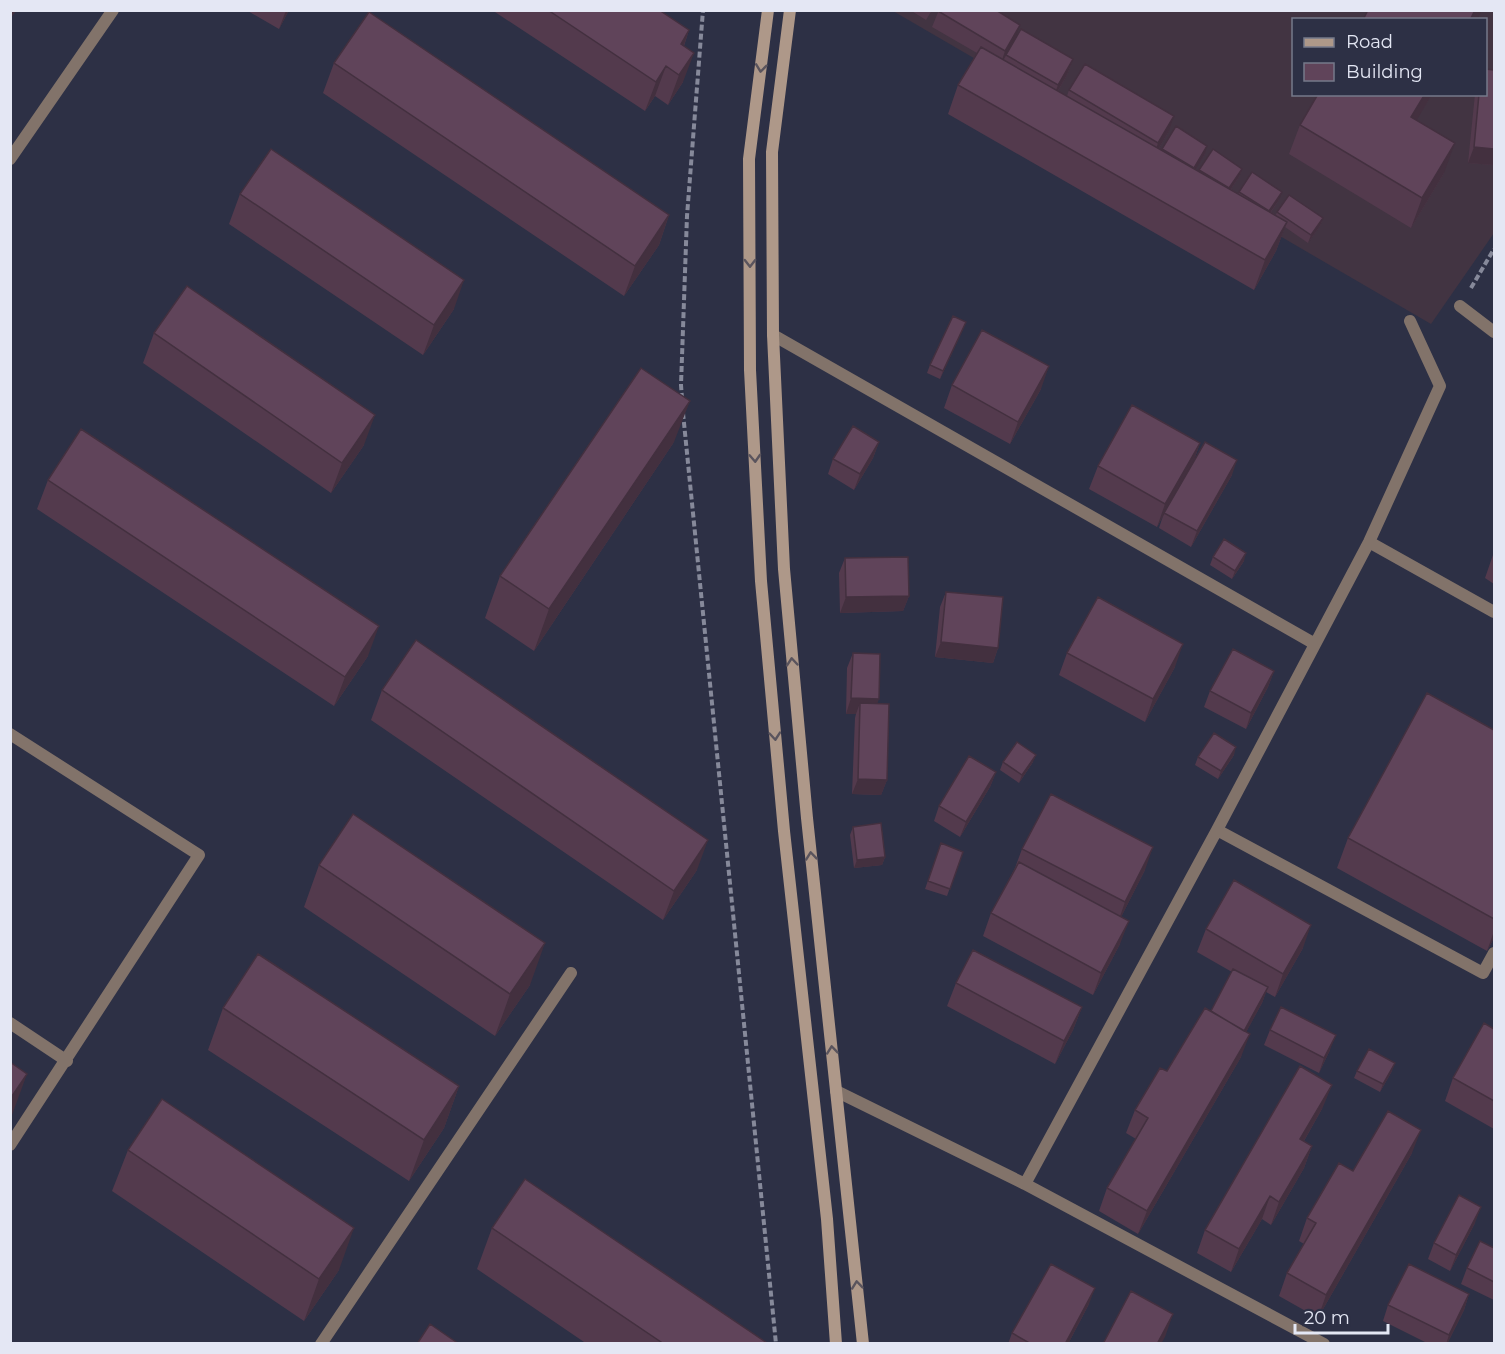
<svg xmlns="http://www.w3.org/2000/svg" width="1505" height="1354" font-family="Montserrat,sans-serif">
<style>
.industrial{fill:#423442;fill-rule:evenodd}
.lines{fill:none;stroke-linecap:round;stroke-linejoin:round}
.path{stroke:#86899a;stroke-width:4;stroke-dasharray:6 3;stroke-linecap:butt}
.service{stroke:#82736a;stroke-width:12}
.minor{stroke:#82736a;stroke-width:12}
.secondary{stroke:#ae9889;stroke-width:12}
.wall{fill:#533a4d}
.shaded-wall{fill:#43303f}
.building{fill:#60445a;stroke:#43303f;stroke-width:1.5}
.oneway{stroke:#5a545d}
</style>
<rect width="100%" height="100%" fill="#2d3045"/>
<!-- industrial -->
<path class="industrial" d="M893,11H1494V233L1431,324ZM1294,20H1486V94H1294Z"/>
<g class="lines">
<!-- path -->
<path class="path" d="M1471,288L1494,249
M682,399L681,385L687,216L703,10
M683,413L776,1344"/>
<!-- service -->
<path class="service" d="M773,335L1315,644
M1369,542L1494,612
M1217,830L1483,973L1494,953
M836,1091L1025,1184L1324,1344
M1025,1184L1217,830L1369,542L1440,386L1410,321"/>
<!-- minor -->
<path class="minor" d="M10,159L113,10
M1460,306L1494,332
M10,734L199,855L10,1145
M10,1023L67,1061
M321,1344L571,973"/>
<!-- secondary -->
<path class="secondary" d="M768,10L749,159L750,370L761,581L784,831L827,1219L836,1344
M790,10L772,152L773,335L784,569L807,818L863,1344"/>
</g>
<!-- wall -->
<path class="wall" d="M246,10H289L279,29Z
M492,10H659L689,30L684,46L683,82L668,105L655,96L645,111Z
M910,10H932L926,20Z
M939,10L1073,59L1067,75L1058,91L1067,96L1069,90L1169,131L1159,148L1162,150L1205,154L1195,169L1199,171L1213,149L1242,169L1239,177L1231,189L1238,194L1252,172L1279,200L1271,212L1276,215L1277,212L1323,218L1320,226L1308,243L1285,227L1276,251L1254,290L948,114L958,85L977,53L932,27Z
M334,63L669,215L659,245L624,296L323,93Z
M1318,94H1432L1416,120L1444,173L1411,228L1289,154L1300,125Z
M1475,94H1485L1494,165L1468,163Z
M240,194L454,309L423,355L229,224Z
M963,329L940,379L927,373L930,365Z
M154,333L364,445L331,493L143,363Z
M952,385L1041,389L1010,444L944,408Z
M674,442L534,651L485,618L500,576Z
M879,442L873,458L854,490L828,474L833,459Z
M1200,443L1193,463L1232,475L1191,547L1159,528L1163,516L1157,527L1089,489L1098,466Z
M48,480L368,656L334,706L37,509Z
M1494,552V584L1485,578Z
M1213,557L1244,561L1232,579L1210,565Z
M845,558L909,596L903,611L840,613L839,573Z
M946,592L998,648L993,663L935,657L940,607Z
M853,653L877,703L887,780L881,795L852,794L855,718L856,714H846L847,668Z
M1067,653L1175,667L1145,722L1059,675Z
M1274,671L1268,687L1246,729L1204,707L1210,691Z
M382,690L697,870L663,920L371,720Z
M1494,730V938L1487,951L1337,868L1348,838Z
M1234,755L1218,779L1195,765L1198,757Z
M1003,762H1033L1019,783L1000,770Z
M996,772L990,787L960,837L934,821L939,806Z
M853,827L885,857L882,865L854,868L850,835Z
M941,843L963,852L947,896L925,889Z
M1022,849L1145,870L1121,917L1120,944L1093,995L983,936L991,913L1015,868Z
M319,865L530,985L495,1036L304,907Z
M1206,929L1303,948L1275,997L1266,992L1262,1003L1246,1032L1241,1057L1138,1234L1099,1211L1107,1188L1136,1139L1126,1133L1135,1110L1167,1071L1211,1011L1232,972L1197,952Z
M956,983L1082,1007L1073,1030L1055,1064L947,1006Z
M223,1008L459,1086L444,1128L409,1181L208,1050Z
M1494,1029V1129L1445,1101L1453,1078Z
M1270,1030L1330,1050L1319,1073L1264,1045Z
M1357,1071H1392L1380,1092L1354,1078Z
M1323,1107L1304,1141L1312,1146L1304,1168L1271,1225L1262,1219L1231,1272L1197,1253L1205,1230Z
M128,1150L339,1270L304,1321L112,1191Z
M1412,1153L1318,1318L1279,1296L1287,1273L1304,1244L1299,1241L1307,1218L1353,1171Z
M1475,1223L1450,1271L1428,1259L1434,1243Z
M492,1228L767,1344H587L477,1269Z
M1494,1248V1300L1461,1284L1467,1268Z
M1469,1294L1464,1310L1447,1344H1429L1383,1321L1388,1305Z
M1089,1304L1068,1344H1008L1012,1333Z"/>
<!-- shaded-wall -->
<path class="shaded-wall" d="M10,10H17L10,19Z
M287,10H289L279,29L285,13Z
M1475,10H1482L1477,20H1470Z
M1020,25L1015,40L1000,66L1005,51Z
M689,30L679,60L681,44Z
M694,53L683,82L668,105L679,75Z
M1073,59L1067,75L1052,101L1058,85Z
M666,66L655,96L645,111L656,82Z
M1425,94H1432L1401,147L1411,117Z
M1174,116L1169,131L1153,158L1158,143Z
M1455,143L1444,173L1411,228L1422,198Z
M1207,146L1205,154L1191,177L1194,169Z
M1474,147L1494,149V165L1468,163Z
M1242,169L1239,177L1225,198L1228,190Z
M1282,192L1279,200L1265,220L1268,213Z
M669,215L659,245L624,296L635,266Z
M1323,218L1320,226L1308,243L1311,235Z
M1287,222L1276,251L1254,290L1265,260Z
M464,280L454,309L423,355L434,325Z
M966,322L963,329L940,379L943,371Z
M1049,366L1041,389L1010,444L1018,422Z
M690,401L674,442L534,651L549,609Z
M375,415L364,445L331,493L342,463Z
M879,442L873,458L854,490L860,474Z
M1200,443L1192,466L1157,527L1165,504Z
M1237,460L1232,475L1191,547L1197,531Z
M1246,553L1244,561L1232,579L1235,571Z
M909,596L903,611L840,613L846,597Z
M379,626L368,656L334,706L345,677Z
M941,642L998,648L993,663L935,657Z
M1183,644L1175,667L1145,722L1153,699Z
M1274,671L1268,687L1246,729L1251,713Z
M851,698L879,699L873,715L860,703L856,714H846Z
M1236,747L1234,755L1218,779L1221,771Z
M1036,755L1033,762L1019,783L1022,775Z
M996,772L990,787L960,837L966,822Z
M858,779L887,780L881,795L852,794Z
M708,840L697,870L663,920L674,891Z
M1153,847L1145,870L1117,925L1125,902Z
M885,857L882,865L854,868L857,860Z
M1129,921L1120,944L1093,995L1101,973Z
M1311,925L1303,948L1275,997L1283,974Z
M1494,931V938L1487,951Z
M545,943L530,985L495,1036L510,994Z
M1268,987L1262,1003L1237,1049L1243,1033Z
M1082,1007L1073,1030L1055,1064L1064,1041Z
M1250,1034L1241,1057L1138,1234L1147,1211Z
M1336,1035L1330,1050L1319,1073L1324,1058Z
M1395,1063L1392,1071L1380,1092L1383,1084Z
M27,1074L12,1115L10,1118V1099Z
M1332,1085L1323,1107L1292,1162L1300,1139Z
M459,1086L444,1128L409,1181L424,1140Z
M1421,1130L1412,1153L1318,1318L1326,1295Z
M1312,1146L1304,1168L1271,1225L1279,1202Z
M1270,1196L1262,1219L1231,1272L1239,1249Z
M1481,1207L1475,1223L1450,1271L1456,1255Z
M354,1228L339,1270L304,1321L319,1279Z
M1095,1288L1089,1304L1068,1344H1065Z
M1469,1294L1464,1310L1447,1344H1446L1449,1335Z
M1173,1314L1165,1337L1161,1344H1157Z"/>
<!-- building -->
<path class="building" d="M548,10H659L689,30L681,44L694,53L679,75L666,66L656,82Z
M939,10H996L1020,25L1005,51L938,11Z
M1368,10H1475L1470,20H1363Z
M369,12L669,215L635,266L334,63Z
M1021,29L1073,59L1058,85L1006,55Z
M981,47L1287,222L1265,260L958,85Z
M1085,64L1174,116L1158,143L1069,90Z
M1485,69L1494,70V149L1474,147L1479,94H1485Z
M1318,94H1425L1411,117L1455,143L1422,198L1300,125Z
M1176,126L1207,146L1194,168L1162,149Z
M271,149L464,280L434,325L240,194Z
M1213,149L1242,169L1229,188L1199,170Z
M1252,172L1282,192L1269,211L1239,192Z
M1289,195L1323,218L1311,235L1277,212Z
M187,286L375,415L342,463L154,333Z
M953,316L966,322L943,371L930,365Z
M982,330L1049,366L1018,422L952,385Z
M641,368L690,401L549,609L500,576Z
M1132,405L1200,443L1165,504L1098,466Z
M853,426L879,442L860,474L833,459Z
M81,429L379,626L345,677L48,480Z
M1205,442L1237,460L1197,531L1164,513Z
M1224,539L1246,553L1235,571L1213,557Z
M908,557L909,596L846,597L845,558Z
M946,592L1003,597L998,648L941,642Z
M1098,597L1183,644L1153,699L1067,653Z
M416,640L708,840L674,891L382,690Z
M1233,649L1274,671L1251,713L1210,691Z
M853,653L880,654L879,699L851,698Z
M1427,693L1494,730V919L1348,838Z
M860,703L889,704L887,780L858,779Z
M1214,733L1236,747L1221,771L1198,757Z
M1017,742L1036,755L1022,775L1003,762Z
M969,756L996,772L966,822L939,806Z
M1051,794L1153,847L1125,902L1022,849Z
M353,814L545,943L510,994L319,865Z
M881,823L885,857L857,860L853,827Z
M941,843L963,852L950,889L928,881Z
M1019,862L1129,921L1101,973L991,913Z
M1234,880L1311,925L1283,974L1206,929Z
M973,950L1082,1007L1064,1041L956,983Z
M258,954L459,1086L424,1140L223,1008Z
M1233,969L1268,987L1244,1031L1211,1011Z
M1281,1007L1336,1035L1324,1058L1270,1030Z
M1205,1008L1250,1034L1147,1211L1107,1188L1148,1118L1135,1110L1160,1068L1167,1071Z
M1484,1023L1494,1029V1101L1453,1078Z
M1369,1049L1395,1063L1383,1084L1357,1071Z
M10,1062L27,1074L10,1099Z
M1300,1066L1332,1085L1300,1139L1312,1146L1279,1202L1270,1196L1239,1249L1205,1230Z
M162,1099L354,1228L319,1279L128,1150Z
M1388,1111L1421,1130L1326,1295L1287,1273L1316,1223L1307,1218L1339,1163L1353,1171Z
M525,1179L767,1343V1344H664L492,1228Z
M1459,1195L1481,1207L1456,1255L1434,1243Z
M1480,1241L1494,1248V1282L1467,1268Z
M1051,1264L1095,1288L1065,1344H1031L1012,1333Z
M1409,1264L1469,1294L1449,1335L1388,1305Z
M1131,1291L1173,1314L1157,1344H1103Z
M430,1324L459,1344H417Z"/>
<!-- one-way arrows -->
<defs><path id="oneway-chevron" d="M-2-3.5L2.5 0L-2 3.5" fill="none" stroke-width="1.6" stroke-linecap="round" stroke-linejoin="round" transform="scale(1.5)"/></defs>
<g class="oneway">
<use href="#oneway-chevron" transform="translate(761 68) rotate(97)"/>
<use href="#oneway-chevron" transform="translate(750 263) rotate(90)"/>
<use href="#oneway-chevron" transform="translate(755 458) rotate(87)"/>
<use href="#oneway-chevron" transform="translate(792 662) rotate(-95)"/>
<use href="#oneway-chevron" transform="translate(775 736) rotate(85)"/>
<use href="#oneway-chevron" transform="translate(811 856) rotate(-96)"/>
<use href="#oneway-chevron" transform="translate(832 1050) rotate(-96)"/>
<use href="#oneway-chevron" transform="translate(857 1285) rotate(-96)"/>
</g>
<!-- border -->
<rect width="1505" height="1354" fill="none" stroke="#e4e7f4" stroke-width="24"/>
<!-- legend -->
<rect x="1292" y="18" width="195" height="78" fill="#2d3045" stroke="#76798b" stroke-width="1.5"/>
<rect x="1304" y="38" width="30" height="9" fill="#ae9889" stroke="#76798b" stroke-width="1.5"/>
<text x="1346" y="48" font-size="18" fill="#e4e7f4">Road</text>
<rect x="1304" y="63" width="30" height="18" fill="#60445a" stroke="#76798b" stroke-width="1.5"/>
<text x="1346" y="78" font-size="18" fill="#e4e7f4">Building</text>
<!-- scale -->
<path d="M1295 1324v9h93v-9" fill="none" stroke="#e4e7f4" stroke-width="3"/>
<text x="1304" y="1324" font-size="18" fill="#e4e7f4" stroke="#2d3045" stroke-width="4.5" paint-order="stroke">20 m</text>
</svg>
